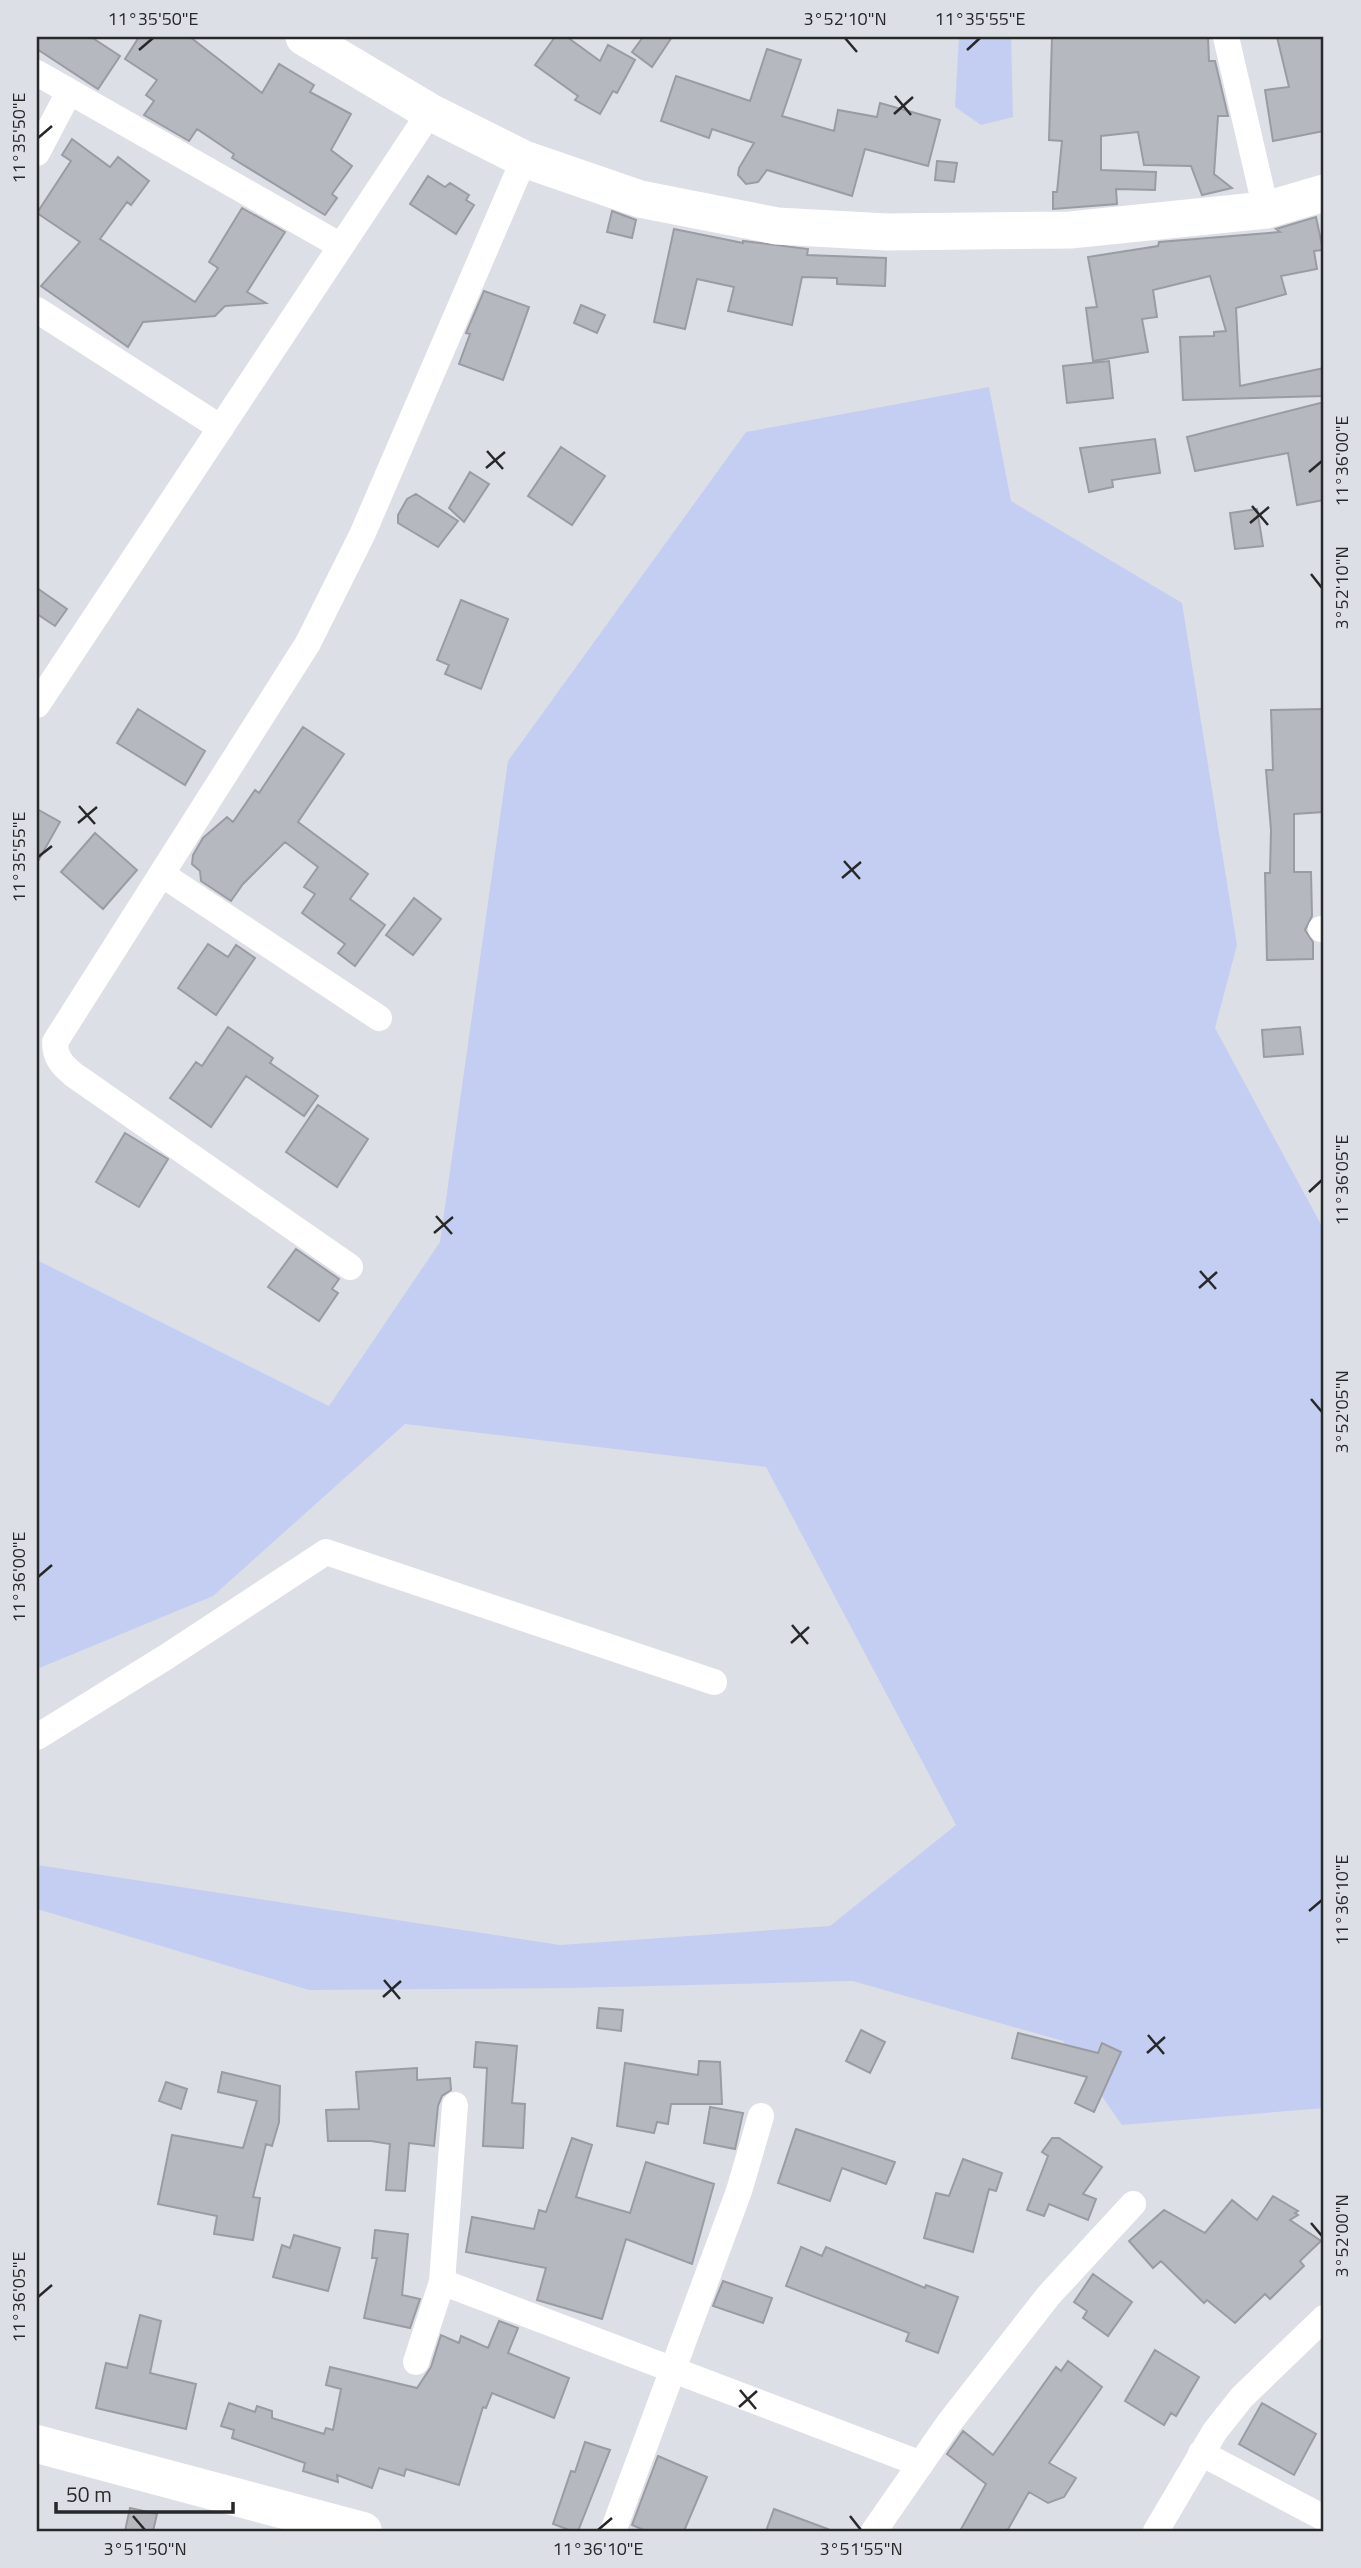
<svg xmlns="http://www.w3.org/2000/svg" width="1361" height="2568" font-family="'Titillium Web',sans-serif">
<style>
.green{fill:#c4cef2}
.building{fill:#b6b8bf;stroke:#9a9ca3;stroke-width:2}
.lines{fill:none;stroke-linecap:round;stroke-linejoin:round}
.street{stroke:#fff;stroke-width:26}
.secondary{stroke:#fff;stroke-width:37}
.highway{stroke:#fff;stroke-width:38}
.ticks{fill:none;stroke:#27282a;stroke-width:2.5}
.neatline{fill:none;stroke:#27282a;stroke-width:2.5}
.ticks-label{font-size:18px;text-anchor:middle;fill:#27282a}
</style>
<rect width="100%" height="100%" fill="#dddfe6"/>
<!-- green -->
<path class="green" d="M959,37H1011L1013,117L981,125L955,107Z
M989,387L1011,501L1182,603L1237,945L1215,1028L1324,1230V2108L1122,2125L1063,2041L853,1981L570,1988L309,1990L37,1909V1865L560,1945L830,1926L956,1825L766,1467L405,1424L213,1596L37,1669V1260L329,1406L440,1242L508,761L746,432Z"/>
<!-- building -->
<path class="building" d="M37,37H91L120,56L98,89L37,49Z
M139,37H190L262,93L279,64L314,85L310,92L351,114L331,150L352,166L332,194L337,198L325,215L232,158L234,154L197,129L189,141L144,115L154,101L146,95L157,80L125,59Z
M555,37H567L600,61L608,45L635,60L617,93L613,91L600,114L575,100L578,96L535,65Z
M643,37H672L652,67L632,52Z
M1052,37H1208L1209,61H1215L1228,116H1218L1214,174L1232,188L1202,195L1191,166L1144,165L1138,132L1101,136V170L1156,172L1155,190L1116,189L1117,204L1053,209V192H1057L1062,141L1049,140Z
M1277,37H1324V131L1273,141L1265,90L1289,87Z
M767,49L801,60L782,116L834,131L838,110L877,117L880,103L940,120L928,166L865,149L852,196L767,170L758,182L746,184L738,175L739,168L754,143L712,129L709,138L661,121L676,76L750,101Z
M72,139L110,167L118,157L149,181L131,205L127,202L100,239L195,302L218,268L209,262L242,208L285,232L247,292L266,303L225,306L215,316L143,322L128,347L41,286L80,242L37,213L71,161L62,155Z
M937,161L957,163L954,182L935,180Z
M428,176L445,187L450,183L469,195L466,200L474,205L456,234L410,204Z
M612,211L636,220L632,238L607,232Z
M1316,217L1323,250L1314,251L1317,269L1281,276L1286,294L1236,308L1240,386L1324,368V396L1183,400L1180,337L1214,336V332L1226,331L1210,276L1153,290L1157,317L1142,319L1148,352L1093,361L1086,308L1097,307L1088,257L1158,246L1159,242L1280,232L1276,229Z
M674,229L743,243V241L808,249L807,255L886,258L885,286L837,284V278L802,277L792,325L728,311L734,287L697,279L685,329L654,322Z
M484,291L529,307L503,380L459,364L470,334L466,333Z
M581,305L605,315L597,333L574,323Z
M1109,361L1113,398L1067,403L1063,366Z
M1324,402V500L1297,505L1288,453L1195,471L1187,437Z
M1155,439L1160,473L1112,480L1113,487L1089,492L1080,448Z
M561,447L605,476L572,525L528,496Z
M470,472L489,484L464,522L449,508Z
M416,494L458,521L438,547L398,523V515L407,499Z
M1257,509L1263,546L1235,549L1230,513Z
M37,588L67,609L55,626L37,614Z
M461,600L508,619L481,689L445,674L449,665L437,660Z
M138,709L205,751L185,785L117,743Z
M1324,709V812L1294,814V872H1311L1312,916L1305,930L1313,942V959L1267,960L1265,873H1270L1271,830L1266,770H1273L1271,710Z
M303,727L344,754L298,822L368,874L350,899L385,925L355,966L338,953L345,944L302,913L315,894L304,887L318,867L285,842L243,884L231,901L201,881L200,871L192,864L193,855L203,838L227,817L233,822L255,790L259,793Z
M37,809L60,822L37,863Z
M95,833L137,870L103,909L61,872Z
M414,898L441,919L413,955L386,935Z
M208,944L228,957L236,945L255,958L216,1015L178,988Z
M228,1027L273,1058L270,1063L318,1096L304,1116L246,1076L211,1127L170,1098L196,1062L202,1066Z
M1300,1027L1303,1054L1264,1057L1262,1030Z
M318,1105L368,1139L337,1187L286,1152Z
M125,1133L168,1159L139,1207L96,1182Z
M296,1249L339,1279L332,1289L338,1293L319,1321L268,1287Z
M599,2008L623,2010L621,2031L597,2028Z
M861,2030L885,2042L870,2073L846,2061Z
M1018,2033L1098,2053L1102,2043L1121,2052L1094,2112L1075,2103L1087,2077L1012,2058Z
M476,2042L517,2046L512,2103L525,2104L523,2148L483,2146L487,2068L474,2067Z
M699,2061L720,2062L722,2104H671L668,2124L657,2122L654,2133L617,2126L625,2063L698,2075Z
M417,2068V2080L450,2078L451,2090L442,2096L438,2106L434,2146L409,2143L405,2191L386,2190L390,2144L371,2141H328L326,2110L359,2109L356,2072Z
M222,2072L280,2086L279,2122L272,2146L266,2144L253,2197L260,2198L253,2240L214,2234L217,2216L158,2204L172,2135L243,2148L257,2101L218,2092Z
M166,2082L187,2089L181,2109L159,2101Z
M710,2107L743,2113L735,2149L704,2143Z
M796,2129L895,2162L886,2184L842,2168L830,2201L778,2183Z
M572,2138L592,2145L576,2197L630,2213L646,2162L714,2184L692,2264L626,2239L602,2319L537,2300L546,2268L466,2252L472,2217L534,2229L539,2210L546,2212Z
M1052,2138H1059L1102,2167L1083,2194L1096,2199L1088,2220L1049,2204L1044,2216L1027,2210L1048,2156L1042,2152Z
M963,2159L1002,2173L996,2191L989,2189L973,2252L924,2238L936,2193L949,2196Z
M1273,2196L1298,2211L1295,2213L1298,2215L1290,2220L1321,2241L1300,2261L1304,2266L1270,2299L1265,2294L1235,2323L1207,2300L1204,2303L1161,2261L1153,2268L1129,2241L1164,2210L1205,2233L1232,2200L1257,2220Z
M375,2230L408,2234L402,2295L420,2299L410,2328L364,2318L377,2258H372Z
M294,2235L340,2248L328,2291L273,2277L282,2245L290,2248Z
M801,2247L822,2256L826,2247L925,2288L926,2285L958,2297L938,2353L906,2341L909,2333L786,2286Z
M1093,2274L1132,2302L1108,2336L1083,2318L1087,2311L1074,2302Z
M723,2281L772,2298L763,2323L713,2306Z
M140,2315L161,2321L150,2373L196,2384L186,2429L96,2408L106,2363L127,2368Z
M499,2321L518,2328L508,2353L569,2378L554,2418L492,2393L486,2408L483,2407L459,2485L406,2469L404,2476L379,2468L372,2488L337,2475L338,2482L303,2471L305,2463L232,2438L234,2430L221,2426L229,2403L255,2412L257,2406L272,2411V2418L324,2434L326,2428L333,2430L341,2389L326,2385L330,2367L417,2388L431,2367L441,2335L459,2343L461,2336L488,2348Z
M1155,2350L1199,2377L1176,2416L1171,2413L1164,2425L1125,2401Z
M1068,2361L1102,2387L1049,2463L1076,2478L1064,2497L1048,2503L1029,2492L1007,2531H960L986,2484L947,2454L963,2431L993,2455L1056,2367L1061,2371Z
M1262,2403L1316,2434L1294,2475L1239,2444Z
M585,2442L610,2450L578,2531H572L553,2524L571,2471L575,2472Z
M658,2456L707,2477L684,2531H646L632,2525Z
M130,2508L157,2514L153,2531H125Z
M774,2509L828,2529L827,2531H766Z"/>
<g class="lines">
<!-- street -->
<path class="street" d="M1226,37L1266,210
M37,73L341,246
M37,153L69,92
M37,310L221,428
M37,705L430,112
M163,875L379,1018
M1321,929H1324
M350,1267L74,1075C62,1065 55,1058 55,1042L308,643L362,535L524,159
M37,1737L166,1657L326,1552L714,1682
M442,2282L921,2464
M416,2362L442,2282L455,2105
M1201,2453L1324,2518
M613,2531L739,2191L761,2116
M874,2531L949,2423L1049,2295L1133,2204
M1156,2531L1215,2431L1242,2397L1324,2318"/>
<!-- secondary -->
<path class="secondary" d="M304,37L430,112L524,159L640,199L777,226L887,232L1070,230L1266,210L1324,193"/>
<!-- highway -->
<path class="highway" d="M37,2444L363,2531"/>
</g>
<!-- ticks -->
<path class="ticks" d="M845,38L857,52M139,50L153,38M967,50L980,38M895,96L911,115M894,114L913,97M38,138L52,126M487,451L503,469M486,468L505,452M1309,472L1322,461M1252,506L1268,525M1250,523L1269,507M1311,574L1322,588M79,806L95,824M78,823L97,807M38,857L52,846M844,861L860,879M842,878L861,862M1309,1192L1322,1180M436,1216L452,1234M434,1233L453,1217M1200,1271L1216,1289M1199,1288L1217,1272M1311,1399L1322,1412M38,1577L52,1565M792,1625L808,1644M791,1643L809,1627M1309,1911L1322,1900M384,1980L400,1999M383,1997L401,1981M1148,2035L1164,2054M1147,2053L1165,2037M1311,2223L1322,2236M38,2297L52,2285M740,2390L756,2409M739,2407L757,2391M133,2516L145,2530M850,2516L861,2530M598,2530L612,2518"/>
<!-- border -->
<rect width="1361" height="2568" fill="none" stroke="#dddfe6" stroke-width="77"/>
<!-- scale -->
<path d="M56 2502v10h177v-10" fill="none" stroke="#27282a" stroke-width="3.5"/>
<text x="66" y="2502" font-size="21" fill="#27282a" stroke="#dddfe6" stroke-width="5" paint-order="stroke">50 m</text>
<rect x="38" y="38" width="1284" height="2492" class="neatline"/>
<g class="ticks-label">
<text x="153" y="25">11°35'50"E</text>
<text x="845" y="25">3°52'10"N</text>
<text x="980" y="25">11°35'55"E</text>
<text transform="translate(19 138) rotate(-90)" y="6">11°35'50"E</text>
<text transform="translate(1342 461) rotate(-90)" y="6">11°36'00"E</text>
<text transform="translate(1342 588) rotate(-90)" y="6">3°52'10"N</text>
<text transform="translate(19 857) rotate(-90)" y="6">11°35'55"E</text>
<text transform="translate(1342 1180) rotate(-90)" y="6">11°36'05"E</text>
<text transform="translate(1342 1412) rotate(-90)" y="6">3°52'05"N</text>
<text transform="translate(19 1577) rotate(-90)" y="6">11°36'00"E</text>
<text transform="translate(1342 1900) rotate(-90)" y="6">11°36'10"E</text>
<text transform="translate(1342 2236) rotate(-90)" y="6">3°52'00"N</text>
<text transform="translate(19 2297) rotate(-90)" y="6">11°36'05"E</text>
<text x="145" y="2555">3°51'50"N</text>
<text x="598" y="2555">11°36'10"E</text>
<text x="861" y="2555">3°51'55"N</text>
</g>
</svg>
